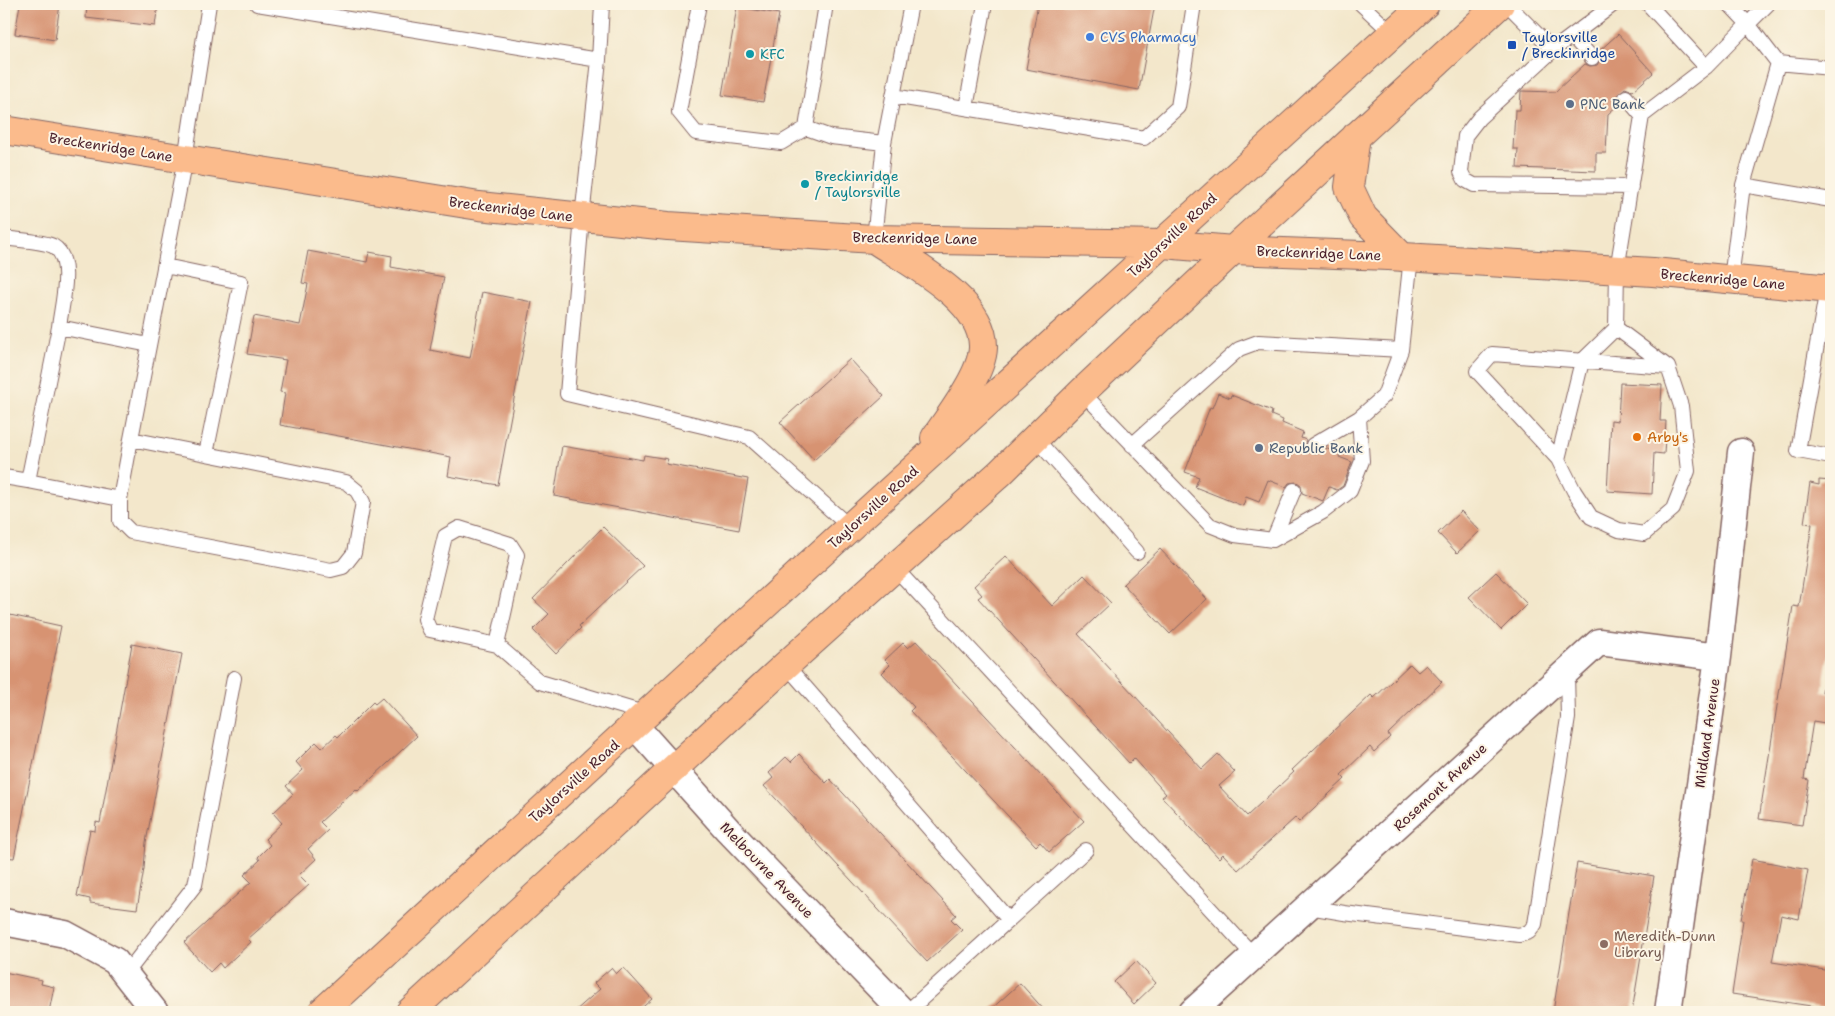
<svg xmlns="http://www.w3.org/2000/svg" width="1835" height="1016" font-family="'Shantell Sans',sans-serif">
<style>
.building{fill:#d79372}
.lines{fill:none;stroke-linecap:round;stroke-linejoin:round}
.lane-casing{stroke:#856563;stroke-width:16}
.street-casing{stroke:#856563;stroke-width:29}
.primary-casing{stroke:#856563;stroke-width:30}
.lane{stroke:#fff;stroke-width:14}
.street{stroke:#fff;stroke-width:26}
.primary{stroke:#fbbb8c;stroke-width:28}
.shop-dot{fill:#3f7fe0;stroke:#fcf5e5;stroke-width:2}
.transit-dot{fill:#1a4fb4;stroke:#fcf5e5;stroke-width:2}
.culture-dot{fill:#0f9aa8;stroke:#fcf5e5;stroke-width:2}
.service-dot{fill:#5c6f8a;stroke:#fcf5e5;stroke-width:2}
.food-dot{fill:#e8710a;stroke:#fcf5e5;stroke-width:2}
.education-dot{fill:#8d6e63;stroke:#fcf5e5;stroke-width:2}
.labels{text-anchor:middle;stroke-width:4;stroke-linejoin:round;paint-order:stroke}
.shop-label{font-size:14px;fill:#366cbe;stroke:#fcf5e5;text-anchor:start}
.transit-label{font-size:14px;fill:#164399;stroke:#fcf5e5;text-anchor:start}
.culture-label{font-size:14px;fill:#0d838f;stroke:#fcf5e5;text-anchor:start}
.service-label{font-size:14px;fill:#4e5e75;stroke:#fcf5e5;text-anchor:start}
.street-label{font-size:14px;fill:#4a1f2b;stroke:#fcf5e5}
.food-label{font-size:14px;fill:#c56008;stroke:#fcf5e5;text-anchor:start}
.education-label{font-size:14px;fill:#785e54;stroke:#fcf5e5;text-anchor:start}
</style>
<rect width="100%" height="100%" fill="#fcf5e5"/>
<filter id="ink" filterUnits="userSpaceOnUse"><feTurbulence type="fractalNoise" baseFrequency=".02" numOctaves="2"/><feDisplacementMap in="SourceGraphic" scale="10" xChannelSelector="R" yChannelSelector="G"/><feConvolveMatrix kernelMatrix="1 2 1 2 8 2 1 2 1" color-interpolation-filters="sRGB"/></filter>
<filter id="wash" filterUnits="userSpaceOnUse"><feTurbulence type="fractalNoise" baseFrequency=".0096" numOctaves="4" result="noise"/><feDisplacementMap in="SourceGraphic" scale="20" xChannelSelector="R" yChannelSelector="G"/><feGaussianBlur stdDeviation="1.12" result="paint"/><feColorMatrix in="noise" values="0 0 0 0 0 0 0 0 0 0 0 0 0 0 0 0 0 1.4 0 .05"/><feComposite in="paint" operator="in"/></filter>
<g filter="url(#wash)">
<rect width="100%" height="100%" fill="#f3e7cb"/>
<g id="blocks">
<!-- building -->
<path class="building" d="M20,4H60L55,40L15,34Z
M87,4H158L155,26L86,18Z
M1038,4H1155L1139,90L1026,69Z
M737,7L779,14L763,102L722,95Z
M1618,34L1653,73L1633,91L1625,88L1618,94L1620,103L1608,114L1606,153H1596V171L1517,168L1518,149H1513L1515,110H1520L1521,91L1555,92L1585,64L1590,66L1597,65L1600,60L1598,52Z
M308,251L367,262L369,252L392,256L391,267L444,277L430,350L470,358L482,292L532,302L498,485L448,476L451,457L280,425L285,393L280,392L286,360L247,354L254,316L300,325L308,284L302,283Z
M850,359L884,396L814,460L780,422Z
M1620,383L1662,385L1660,421H1666L1664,454L1654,453L1652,494L1607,491L1611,420L1618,421Z
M1218,393L1230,398L1231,395L1272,411L1271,415L1283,420L1282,423L1303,432L1301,438L1306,440L1304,446L1309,453H1317L1325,448L1340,454L1339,457L1352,462L1343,486L1337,490L1329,487L1323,501L1302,493L1301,485L1297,482L1289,483L1286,487L1268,480L1259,502L1246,497L1243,506L1195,487L1199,477L1185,472L1210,407L1212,408Z
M562,446L643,460L644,455L668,459L666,464L748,479L739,530L554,496Z
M1819,480L1831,481V637L1822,692L1831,694V724L1813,721L1804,779L1809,780L1802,825L1759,819L1793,606L1799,607L1812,524L1804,523L1810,483L1819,485Z
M1461,511L1480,531L1457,553L1438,533Z
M603,527L643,566L579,626L581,628L556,654L533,630L549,614L533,599Z
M1160,549L1207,599L1170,634L1123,584Z
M1006,556L1052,606L1084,575L1111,603L1078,634L1202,769L1218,754L1235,772L1219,786L1247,816L1294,772L1292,770L1371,695L1374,698L1410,664L1418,672L1426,665L1442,682L1388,734L1390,737L1374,752L1370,747L1341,775L1345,779L1299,822L1295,818L1238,870L1223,854L1219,858L1162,797L1166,794L1134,758L1129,763L978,598L982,595L974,586Z
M1496,572L1527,604L1501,630L1469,597Z
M10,615L61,626L14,858L4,857V648Z
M916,641L1084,821L1049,852L1040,842L1036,846L910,711L914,707L882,673L890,665L885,660L903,643L908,648Z
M132,644L182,654L146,842L144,869L137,909L90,903V899L77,896L90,830L95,831L96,822L100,823Z
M382,698L417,736L358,791L356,789L320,822L328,830L308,849L316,859L299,875L309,885L248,939L251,942L223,968L219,963L210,972L184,943L251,882L244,875L260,860L258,857L270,845L265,839L282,823L273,813L293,794L286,786L303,770L296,762L316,742L322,748L336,735L338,737L373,702L375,704Z
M799,754L826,783L830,779L956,915L951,919L962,930L927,962L764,786L773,778L769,773L786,757L791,762Z
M1752,859L1808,870L1799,919L1781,915L1772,962L1831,971V1009L1732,994L1743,920H1741Z
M1577,863L1654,876L1632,1012H1553Z
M1136,961L1156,983L1134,1004L1114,982Z
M623,967L652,999L637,1012H574L600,989L594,983L611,968L616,974Z
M4,972L42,980L41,984L54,987L49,1012H4Z
M1020,983L1046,1012H988Z"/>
</g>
</g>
<g filter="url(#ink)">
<use href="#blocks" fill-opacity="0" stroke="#856563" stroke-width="1"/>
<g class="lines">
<!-- lane casing -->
<g class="lane-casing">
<path id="lane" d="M257,4L599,60
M602,4L599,60L582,217L567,394L749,437L851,528
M699,4L679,112L696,133L781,143L806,128L826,4
M1361,4L1392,33
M1507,4L1553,50
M1614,4L1553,50L1479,118L1465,136L1461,172L1465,180L1474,185L1631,187
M1648,4L1706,67
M1768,4L1748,24L1778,63L1831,68
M1572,36L1592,58
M893,96L1144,138L1178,107L1194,4
M966,108L985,4
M1642,116L1706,67L1748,24L1729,4
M806,128L831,137L884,143
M1743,185L1831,200
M4,238C16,240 43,241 53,246C75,258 61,307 59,327L149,345
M874,239L884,143L911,4
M165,266L241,282L206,454
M1731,279L1743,185L1778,63
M1827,289L1798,451L1831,457
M59,327L28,481L120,499
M1616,328L1668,367L1681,406L1688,471L1673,509L1644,534L1619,530L1591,517L1574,491L1558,459L1477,371L1492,354L1668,367
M1082,392L1210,525L1235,535L1273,540L1323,512L1350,491L1362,461L1359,418L1384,396L1401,350
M1035,438L1137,552
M131,439L120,499V521L131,532L331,570L343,567L354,553L363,502L357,491L346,482L131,439L185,159L209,4
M1132,445L1239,349L1258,342L1401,350L1411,257
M1313,445L1359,418
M1558,459L1582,361L1616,328L1617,270L1642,116L1626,97
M4,477L28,481
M1273,540L1294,490
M895,568L1254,956
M497,645L517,555L510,544L459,528L445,536L425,619L430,630L497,645L540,682L647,714
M786,665L1009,920
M1309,907L1344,913L1519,935L1529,932L1535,924L1568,718L1567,672
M125,975L195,885L234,678
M907,1012L1086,850"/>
</g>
<!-- street casing -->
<g class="street-casing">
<path id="street" d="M635,726L728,830L903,1012
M4,922L65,934L115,961L155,1012
M1192,1012L1599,642L1718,657
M1668,1012L1718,657L1741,452"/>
</g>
<!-- primary casing -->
<g class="primary-casing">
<path id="primary" d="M4,130L479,206L668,226L874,239L1163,244L1233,250L1388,256L1653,272L1831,289
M1356,136L1349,187L1363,217L1402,257
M874,239C908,262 985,300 983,348C982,374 950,416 935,438
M322,1012L815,559L1425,4
M410,1012L786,665L1000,473L1082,392L1233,250L1500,4"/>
</g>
<!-- lane -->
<use href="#lane" class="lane"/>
<!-- street -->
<use href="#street" class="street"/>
<!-- primary -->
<use href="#primary" class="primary"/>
</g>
</g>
<!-- markers -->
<circle class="shop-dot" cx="1090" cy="37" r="5"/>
<rect class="transit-dot" x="1507" y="40" width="10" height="10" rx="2.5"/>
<g class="culture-dot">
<circle cx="750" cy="54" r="5"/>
<circle cx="805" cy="184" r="5"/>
</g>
<g class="service-dot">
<circle cx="1570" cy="104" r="5"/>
<circle cx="1259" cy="448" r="5"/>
</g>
<circle class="food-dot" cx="1637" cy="437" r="5"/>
<circle class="education-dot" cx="1604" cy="944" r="5"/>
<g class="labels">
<!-- shop labels -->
<g class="shop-label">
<text x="1100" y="42">CVS Pharmacy</text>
</g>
<!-- transit labels -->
<g class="transit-label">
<text x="1522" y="42">Taylorsville<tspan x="1522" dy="16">/ Breckinridge</tspan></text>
</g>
<!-- culture labels -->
<g class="culture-label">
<text x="760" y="59">KFC</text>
<text x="815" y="181">Breckinridge<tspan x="815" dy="16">/ Taylorsville</tspan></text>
</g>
<!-- service labels -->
<g class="service-label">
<text x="1580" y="109">PNC Bank</text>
<text x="1269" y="453">Republic Bank</text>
</g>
<!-- street labels -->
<g class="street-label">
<text transform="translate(111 147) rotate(9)" y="5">Breckenridge Lane</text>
<text transform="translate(511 209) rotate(7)" y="5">Breckenridge Lane</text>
<text transform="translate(1172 235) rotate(-43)" y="5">Taylorsville Road</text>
<text transform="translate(915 238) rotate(1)" y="5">Breckenridge Lane</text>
<text transform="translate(1319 253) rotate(2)" y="5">Breckenridge Lane</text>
<text transform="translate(1723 279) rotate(5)" y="5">Breckenridge Lane</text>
<text transform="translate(873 507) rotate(-42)" y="5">Taylorsville Road</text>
<text transform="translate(1707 733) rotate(-82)" y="5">Midland Avenue</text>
<text transform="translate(574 781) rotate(-42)" y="5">Taylorsville Road</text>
<text transform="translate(1440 787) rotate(-43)" y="5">Rosemont Avenue</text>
<text transform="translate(767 870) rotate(46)" y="5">Melbourne Avenue</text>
</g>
<!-- food labels -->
<g class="food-label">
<text x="1647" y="442">Arby's</text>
</g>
<!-- education labels -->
<g class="education-label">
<text x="1614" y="941">Meredith-Dunn<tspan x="1614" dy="16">Library</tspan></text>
</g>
</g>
<!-- margin -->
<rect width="1835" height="1016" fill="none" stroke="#fcf5e5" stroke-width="20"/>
</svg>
